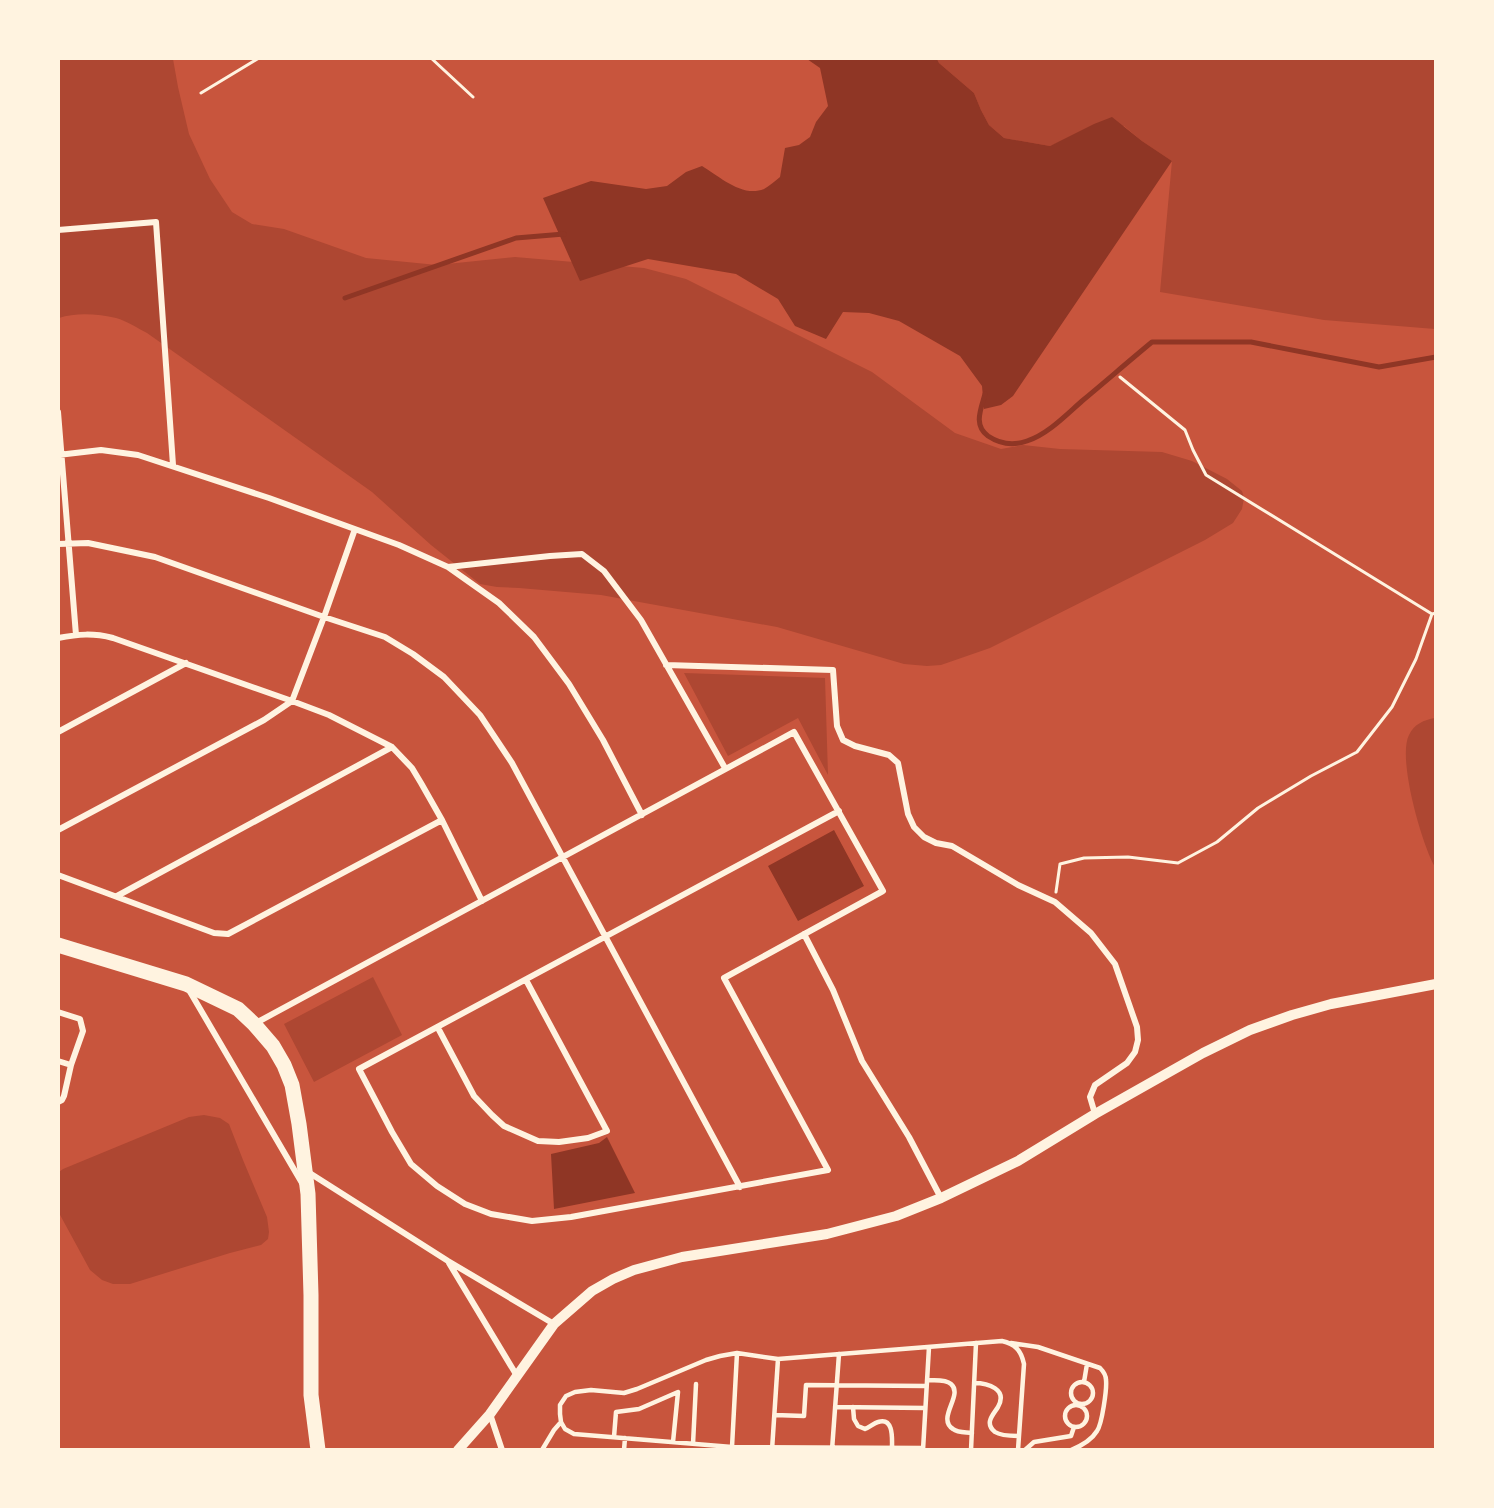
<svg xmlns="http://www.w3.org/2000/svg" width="1494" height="1508" font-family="Lora,serif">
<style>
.green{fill:#ae4732}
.water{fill:#8f3625}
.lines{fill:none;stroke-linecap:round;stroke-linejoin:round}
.stream{stroke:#8f3625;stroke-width:5}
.path{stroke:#fff3e0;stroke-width:3}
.service{stroke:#fff3e0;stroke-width:4.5}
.minor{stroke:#fff3e0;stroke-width:6}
.tertiary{stroke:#fff3e0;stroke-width:10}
.primary{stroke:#fff3e0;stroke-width:15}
</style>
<rect width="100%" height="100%" fill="#c8553d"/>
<!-- green -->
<path class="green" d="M58,59H173L178,87L189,134L210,179L232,212L252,224L284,229L366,258L437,265L515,257L644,268L686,279L872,372L955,433L1001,449L1023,445L1060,449L1162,452L1192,461L1227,479L1242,491L1244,498L1242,509L1233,523L1205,540L990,648L941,665L927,666L904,664L777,627L601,595L519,588L497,587L480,584L431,545L372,492L147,333C137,328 127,321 116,318C99,314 76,312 59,318Z
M937,59H1435V329L1324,320L1160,292L1172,161L1142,141L1124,126L1071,137L1050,146L1004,138L989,125L981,110L974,93L939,63Z
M684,673L825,678L828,775L798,718L728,756Z
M1435,718H1436L1435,867C1422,845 1397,758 1409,735C1414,724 1424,720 1435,718Z
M373,977L402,1035L314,1082L284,1024Z
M204,1115L220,1118L229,1124L243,1160L267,1217L269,1232L268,1239L261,1245L230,1253L130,1284H113L102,1280L90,1270L59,1213V1172L63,1169L189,1117Z"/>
<!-- water -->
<path class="water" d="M807,59H937L939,63L974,93L981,110L989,125L1004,138L1050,146L1094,124L1112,117L1142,141L1172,161L1013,396L1001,405L984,409L982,386L960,356L899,321L869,313L843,312L826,339L795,326L778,299L736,274L648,259L580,281L543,198L591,181L646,189L667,186L686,172L702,166C719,176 742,198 764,189C769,186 775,181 780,177L785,148L799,145L810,137L816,122L828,106L820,68Z
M834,830L864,886L798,921L768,866Z
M607,1137L635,1193L554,1209L551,1154L599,1143Z"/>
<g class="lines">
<!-- stream -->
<path class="stream" d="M345,298L516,238L564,234
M985,394C981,409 973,425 988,436C1000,444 1013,446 1027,441C1048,434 1066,415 1082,401C1106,381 1129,361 1152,342H1251L1379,367L1436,357"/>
<!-- path -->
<path class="path" d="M431,58L473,97
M201,93L259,58
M1120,377L1185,430L1193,450L1206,475L1432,614
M1056,892L1060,864L1084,858L1128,857L1178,863L1217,842L1258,808L1311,776L1357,752L1392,707L1416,659L1432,614L1436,613"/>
<!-- service -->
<path class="service" d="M1011,1343L1038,1347L1100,1368C1103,1371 1106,1375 1106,1380C1107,1389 1102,1424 1097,1431C1091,1441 1081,1446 1071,1450
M737,1353L732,1447L923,1448
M927,1380C934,1381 945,1379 951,1384C964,1395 936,1418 953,1429C958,1433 966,1432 972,1433
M1071 1393a11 11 0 1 1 22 0a11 11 0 1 1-22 0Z
M1084,1382L1087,1364
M974,1383C988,1383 1008,1389 998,1407C993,1415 984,1423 995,1432C1001,1436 1012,1436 1019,1436
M1065 1416a11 11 0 1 1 22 0a11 11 0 1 1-22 0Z
M835,1407L925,1408
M853,1407L854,1419L858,1426L865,1429C870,1427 874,1423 878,1422C894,1417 892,1439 892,1448
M775,1415L804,1416L806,1385L926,1386
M614,1437L616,1412L639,1409L678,1392L673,1442
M693,1444L696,1384
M542,1450L554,1430L561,1422
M624,1450L625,1438
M732,1450V1447L574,1434L565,1429L561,1422L560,1414V1405L566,1396L575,1392L591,1390L624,1393L637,1389L706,1360L720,1356L737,1353L778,1359L1002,1341C1015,1344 1021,1350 1024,1364L1018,1450
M772,1450L778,1359
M832,1450L839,1354
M923,1450L929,1347
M971,1450L976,1343
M1025,1450L1034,1442L1071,1436L1074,1427"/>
<!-- minor -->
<path class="minor" d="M58,230L156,222L173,465
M58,412L76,635
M58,455L101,450L138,455L269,498L399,545L448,567L499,603L534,637L569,684L603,740L642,815
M58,544L88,543L155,557L324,617L385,637L413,654L444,677L480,715L512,763L740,1187
M448,567L550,556L582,554L604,571L641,620L725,768
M58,638C79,634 93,633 113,638L292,701L329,715L392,747L412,768L421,783L442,820L482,901
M666,665L833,670L837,726L843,740L855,746L889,755L898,763L908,814L914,827L924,837L936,843L952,846L1018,885L1055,902L1091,933L1115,964L1137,1027L1138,1040L1135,1052L1127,1063L1095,1085L1090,1097L1095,1114
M58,732L186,663
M58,830L264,720L292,701L324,617L355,529
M58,875L214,933L228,934L442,820
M117,896L392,747
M804,934L833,990L862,1061L909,1137L941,1198
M189,990L302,1183
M58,1012L80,1019L83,1031L71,1065L64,1096L62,1100L58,1102
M254,1024L794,732L883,891L724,978L828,1170L571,1217L532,1221L491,1214L465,1204L437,1186L411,1164L392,1132L359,1069L839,811
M438,1028L474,1096L492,1115L504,1126L538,1141L559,1142L588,1138L607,1131L526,980
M58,1061L71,1065
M308,1172L448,1261L554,1324
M449,1263L517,1376
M490,1414L502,1450"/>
<!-- tertiary -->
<path class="tertiary" d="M458,1450L490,1414L554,1324L592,1291L613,1279L634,1270L682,1257L827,1234L896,1216L941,1198L1018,1161L1095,1114L1203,1053L1250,1030L1292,1015L1331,1004L1436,984"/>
<!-- primary -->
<path class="primary" d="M58,945L186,984L238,1009L254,1024L273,1046L284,1065L292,1085L299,1124L308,1194L311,1295V1395L318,1450"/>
</g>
<!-- border -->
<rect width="1494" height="1508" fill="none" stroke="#fff3e0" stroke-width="120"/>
</svg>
